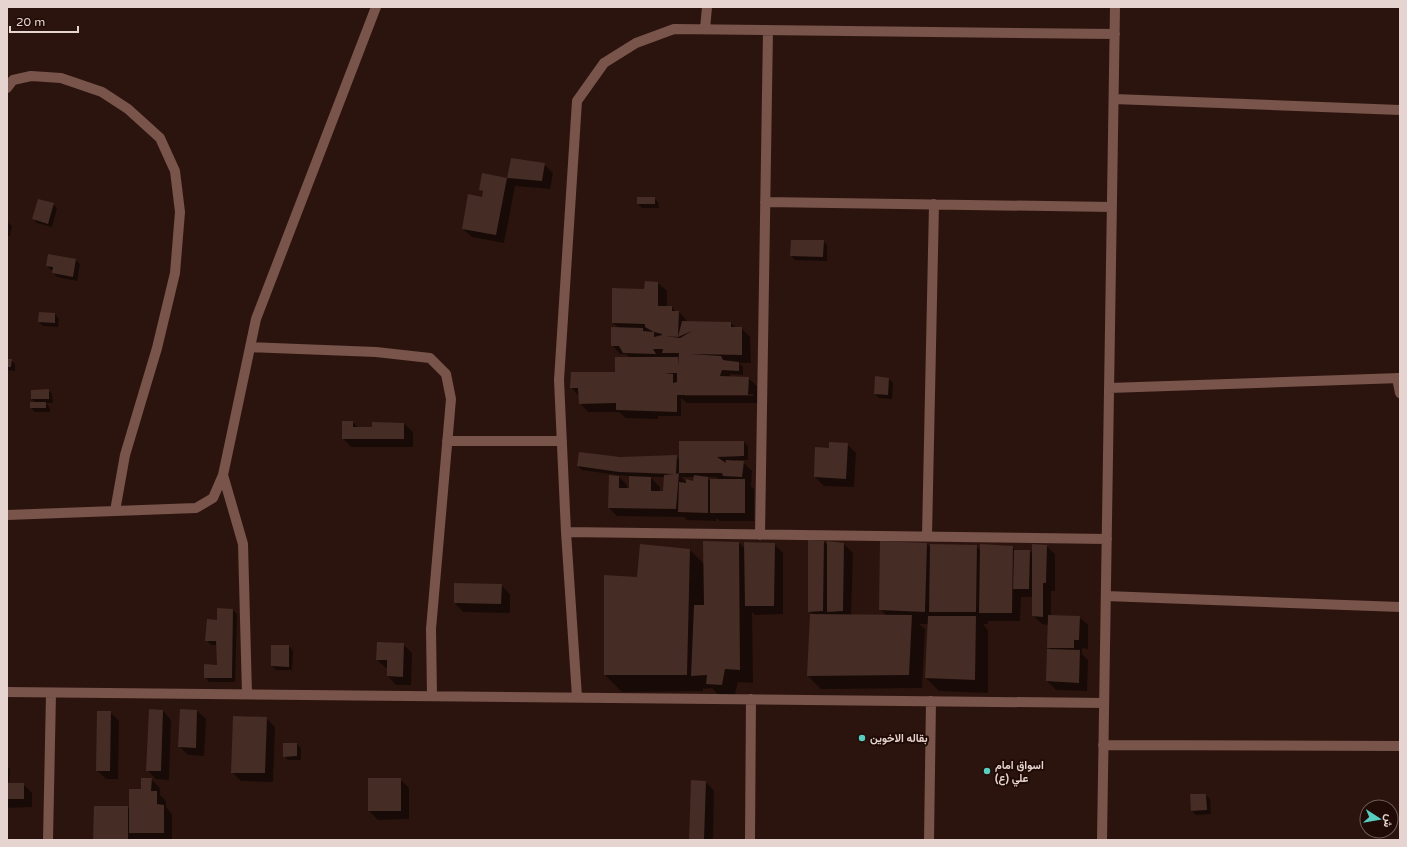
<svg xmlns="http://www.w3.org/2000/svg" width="1407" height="847" font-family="'Varela Round',Vazirmatn,sans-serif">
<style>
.shadow{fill:#0007;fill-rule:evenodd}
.building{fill:#452c25;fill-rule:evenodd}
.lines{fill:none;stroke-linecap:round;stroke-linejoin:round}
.minor{stroke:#78544b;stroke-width:10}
.poi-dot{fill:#58cec0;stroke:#210b06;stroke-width:1.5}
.labels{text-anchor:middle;stroke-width:4;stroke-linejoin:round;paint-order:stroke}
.poi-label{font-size:11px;font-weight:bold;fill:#e5d4cf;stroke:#210b06;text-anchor:start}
</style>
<rect width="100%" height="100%" fill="#2c140e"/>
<!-- shadow -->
<path class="shadow" d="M511,159L544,164L553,173L550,189L515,186L504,243L472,237L463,229L483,198L484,193L480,189L483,174L507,179Z
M654,198L658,202L659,208H642L638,204Z
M53,204L57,208L52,227L37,223L33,219Z
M7,222L12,226L10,236H7Z
M823,241L827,245V261L795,260L791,256Z
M49,255L76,260L80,264L77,281L57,277L53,273L54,270H51L47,266Z
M646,282L658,283L667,291V307H672L676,312H679L687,321V323H731L736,328H741L750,337L751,363H738L743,367V375L730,374V377L748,378L757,386V403H687L681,398V416H658V419L626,418L619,412H588L580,403L579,396L571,387L616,373L630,358L626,354H620L612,345L619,328L613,323L645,290ZM685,394H753V396H685Z
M55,314L59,319L58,327L43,326L39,322Z
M7,360H11L15,364V371L7,370Z
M876,378L889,379L893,383L892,399L879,398L875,394Z
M48,390L52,394L53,403H46L50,408V412H35L31,408L36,403L32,399V391Z
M352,422L359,428H373L404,424L413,432V447H351L343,438Z
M744,442L748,446V460H736V462H743L752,471L751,486L754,489V521H720L716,518V521L687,520L684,517L617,516L609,508L617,475L582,470L578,466L602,457L646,458L676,456L679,460ZM725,460H727V465L725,464ZM617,475L630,476V489H627V485ZM650,477H665L664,492H660V487ZM681,477H695L694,482L687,483ZM706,477H716L719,480L711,482Z
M847,444L856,453L854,487L824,486L815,477L830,449Z
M824,542L828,546L844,544L853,553L851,616H887L880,609L927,544L931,548L976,546L981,551L1012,547L1016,551H1030L1033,554L1046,546L1055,554V591H1051V616L1079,617L1088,625V649L1082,648V654L1088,660L1087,691L1056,690L1047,681L1051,650L1048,647V625L1042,624L1033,615V597H1021L1020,621H988V624H983L988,630V693L939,691L926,678L928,624H919L925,629L922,688L821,689L808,676L813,615L809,611Z
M739,543L745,549L774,544L783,553V614L755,615L752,612L753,683L738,682L734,698L720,697L712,688L705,689L703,687V691L622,692L605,675L638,578L690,550L704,564Z
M501,585L510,594V613L463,612L455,603Z
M218,609L233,610L237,614L235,682H209L205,677L218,666L217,645H211L207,640L218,621Z
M403,644L412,653L411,685H396L388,676V668H386L377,660Z
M289,646L293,651L292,670H276L272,666Z
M163,711L171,720L169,780L156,779L147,770Z
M197,711L206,719L204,756L188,755L179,746Z
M110,712L119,721L118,779H106L97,770Z
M266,718L275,727L273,782L241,781L232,772Z
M297,744L301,748V760H288L284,756Z
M7,766L10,769L9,782H7Z
M151,779L160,788V795L166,801V807L172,814V840H138L136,839V840H95L128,807L130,810Z
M369,779H400L409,788V819L378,820L369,811Z
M706,782L714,791L713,840H690Z
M7,784H23L32,793V807L7,808Z
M1206,795L1210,799L1211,814L1196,815L1192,811Z"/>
<!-- building -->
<path class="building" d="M511,158L545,163L542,181L507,178Z
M482,173L507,178L496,235L462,229L468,194L482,197L483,191L479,190Z
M637,197H655V204H637Z
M38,199L54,203L48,224L32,219Z
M791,240H824L823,257L790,256Z
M48,254L76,259L73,277L52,273L53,267L46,266Z
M645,281L658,282V306H672V311H679L678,337L665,336L680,338L692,331L678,337L682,321L731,322V327H742V355L690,354L721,356L723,360L739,362V371L722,370L720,376L749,377L748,395H677V412L616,410V403L579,404L578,388H570L571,372H615V357H678V365L679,353H662L663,349H653L656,354L623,353L619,346H611V327L643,328V331L654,332V337L662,335V334L654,332L645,327V324L612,323V288L644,289ZM665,373H677V382L673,383V374Z
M39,312L55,313V323L38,322Z
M7,359H12L11,367H7Z
M875,376L889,378L888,395L874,394Z
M49,389V399H31V390Z
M30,402H46V408H30Z
M342,421H353V427H372V422L404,423V439H342Z
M679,441H744V456L717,457L726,463V460L744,461L742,477L723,476L722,473H679Z
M829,442L848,443L846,479L814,477L815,447L829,448Z
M579,452L620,457L677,455L676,474L679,473L676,509L608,508L609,475L619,476V488H629V476L651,477V491H663L664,475L674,474L619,472L577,466Z
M694,475L708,477V513L678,512L679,482L686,483V479L693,481Z
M710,479H745V513H710Z
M808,540L824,541L823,611L808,612Z
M703,541L739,542L740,670L725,669L722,685L706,684L707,675L691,676L694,605H704Z
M827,541L844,543L843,611L827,612Z
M880,541L927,543L925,612L879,610Z
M744,542L775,543L774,606H745Z
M640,544L690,549L687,675H604V575L637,577Z
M930,544L977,545L976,612H929Z
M980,544L1013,546L1012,613H979Z
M1032,544L1047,545L1046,583H1043V617L1032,616Z
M1014,550H1030L1029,589H1013Z
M454,583L502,584L501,604L454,603Z
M217,608L233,609L232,678H204V664L217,665L216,641H205L207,619L217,620Z
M810,614L912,615L909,675L807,676Z
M1048,615L1080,616L1079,640H1074V648H1047Z
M928,616H976L975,680L925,678Z
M377,642L404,643L403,677L387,676V660H376Z
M271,645H289V667L271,666Z
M1047,649L1080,650L1079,683L1046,681Z
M149,709L163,710L161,771H146Z
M180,709L197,710L196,748L178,747Z
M97,711H111L110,771H96Z
M233,716L267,717L265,773H231Z
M283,743H297V756L283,757Z
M141,778H152L151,791H157V804L164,805V833H129V789H141Z
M368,778H401V811H368Z
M691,780L706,781L704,840H689Z
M7,783H24V799H7Z
M1190,794H1206L1207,810L1191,811Z
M94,806H128V840H93Z"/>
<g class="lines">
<!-- minor -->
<path class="minor" d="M705,29L707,7
M7,88L13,80L31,76L61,78L102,92L128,109L160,138L175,171L180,212L175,273L157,348L125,455L115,511
M1114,99L1400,110
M765,202L1112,207
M250,347L376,352L430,358L446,374L451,399L431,629L432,696
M1397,378L1400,393
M1109,388L1400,378
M447,441H562
M223,475L243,544L247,694
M7,515L196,508L213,498L223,475L256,319L376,7
M566,532L1107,539
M760,535L768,30
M927,536L934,204
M1106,596L1400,607
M7,692L1104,703
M577,697L566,532L559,380L577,101L604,63L636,43L674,29L1115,34
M1103,745L1400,746
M48,840L51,693
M750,840L751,699
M929,840L931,701
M1102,840L1115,7"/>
</g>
<!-- markers -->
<g class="poi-dot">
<circle cx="862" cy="738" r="4"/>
<circle cx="987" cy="771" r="4"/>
</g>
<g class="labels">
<!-- poi labels -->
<g class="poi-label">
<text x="870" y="742">بقاله الاخوين</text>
<text x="995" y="769">اسواق امام<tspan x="995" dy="13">علي (ع)</tspan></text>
</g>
</g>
<!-- border -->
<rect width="1407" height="847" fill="none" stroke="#e5d4cf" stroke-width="16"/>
<!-- north arrow -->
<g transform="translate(1379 819) rotate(102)"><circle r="19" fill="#210b06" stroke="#6f5b56"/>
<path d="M0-3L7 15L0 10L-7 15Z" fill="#58cec0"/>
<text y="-6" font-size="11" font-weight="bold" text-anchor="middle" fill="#e5d4cf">ش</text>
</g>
<!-- scale -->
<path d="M10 26v6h68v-6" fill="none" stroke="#e5d4cf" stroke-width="2"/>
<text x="16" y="26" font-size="12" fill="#e5d4cf" stroke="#210b06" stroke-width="3" paint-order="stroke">20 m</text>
</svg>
